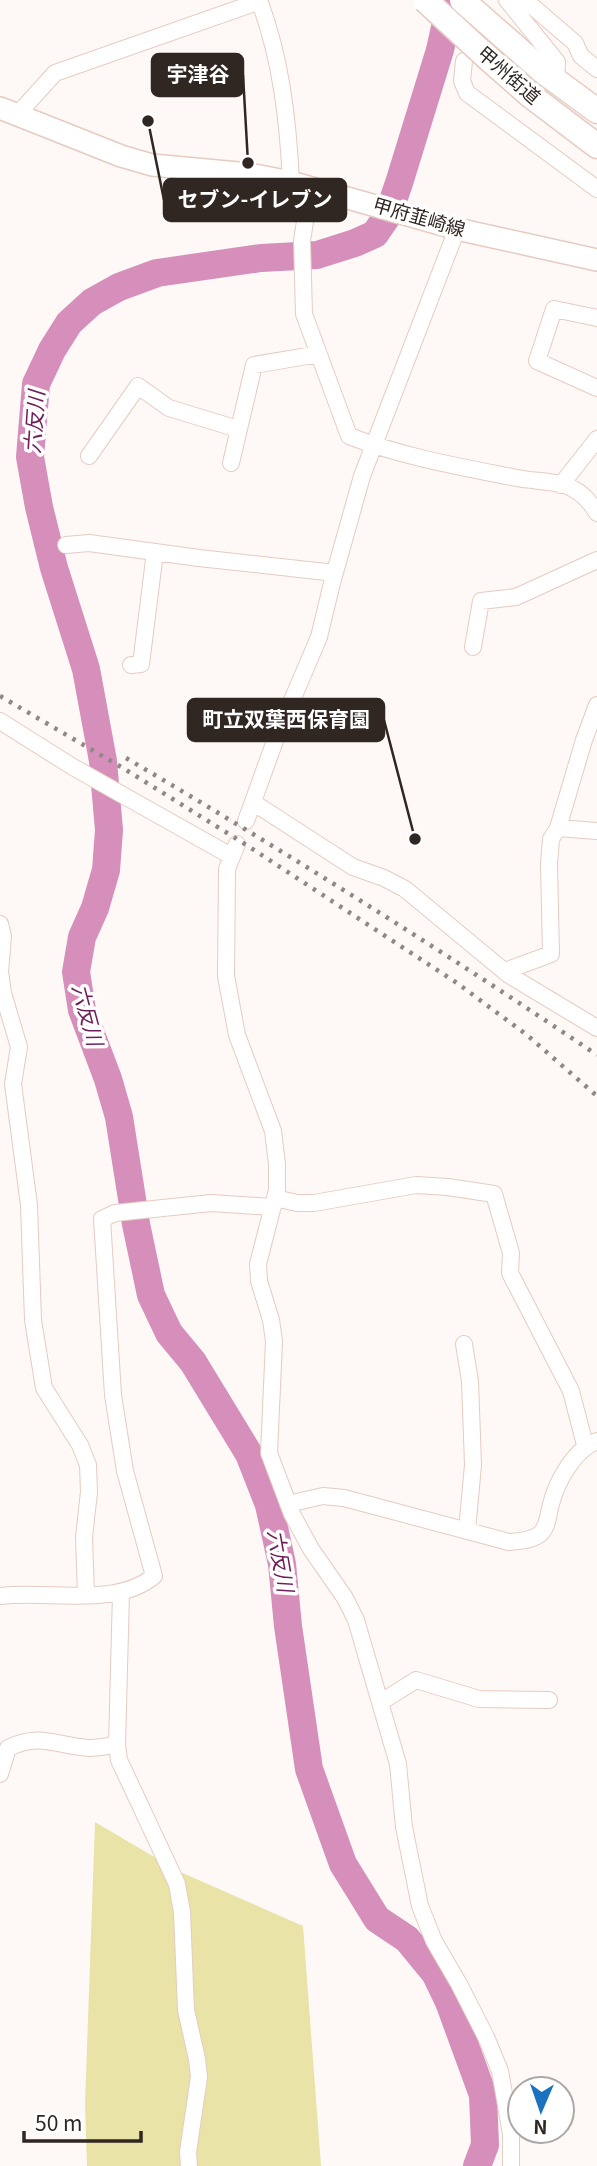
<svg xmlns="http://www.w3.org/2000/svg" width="597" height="2166" font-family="Georgia,'Noto Sans JP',serif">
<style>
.green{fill:#e9e3a7}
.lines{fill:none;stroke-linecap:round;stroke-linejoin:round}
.river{stroke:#d58fba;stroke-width:28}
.minor-casing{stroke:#e6cbc0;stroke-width:18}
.major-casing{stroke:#e6cbc0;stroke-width:24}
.highway-casing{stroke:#e6cbc0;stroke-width:27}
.minor{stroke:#fff;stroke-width:16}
.major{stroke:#fff;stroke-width:21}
.highway{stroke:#fff;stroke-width:24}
.rail{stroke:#908885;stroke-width:4.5;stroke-dasharray:3.5 7;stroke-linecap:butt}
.highway-bridge-casing{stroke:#e6cbc0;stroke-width:27;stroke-linecap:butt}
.highway-bridge{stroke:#fff;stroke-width:24}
.labels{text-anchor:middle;stroke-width:7;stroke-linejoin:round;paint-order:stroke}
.street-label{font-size:19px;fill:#302622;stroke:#fff}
.water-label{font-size:21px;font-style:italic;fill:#6f1d57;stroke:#fff}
.leader{fill:none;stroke:#302622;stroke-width:2.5}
.callout-dot{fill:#302622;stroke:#fff;stroke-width:2.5}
.callout{fill:#302622;stroke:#302622;stroke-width:2.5}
.callout-label{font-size:21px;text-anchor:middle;font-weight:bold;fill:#fff}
</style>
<rect width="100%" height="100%" fill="#fef9f6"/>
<!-- green -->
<path class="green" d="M95,1822L178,1871L303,1926L321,2166H87L85,2104Z"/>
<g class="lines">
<!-- river -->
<path class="river" d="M451,0L440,50L399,183L388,215L375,234L355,243L317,255L261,258L157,273L119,287L92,302L69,323L52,350L36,384L30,457L39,507L54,568L86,669L103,761L109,830L106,870L95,908L82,937L76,972L82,1010L108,1079L119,1117L136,1224L151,1295L169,1333L193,1362L249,1454L269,1505L282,1564L288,1626L309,1769L343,1864L377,1919L407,1939L435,1973L449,2002L483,2095L485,2145L477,2166"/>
<!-- minor casing -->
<g class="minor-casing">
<path id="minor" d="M259,0C281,58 288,120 291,182
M507,0L557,62L556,81
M525,0L575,43L581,56L597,69
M464,61L462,81L467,93L597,189
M17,115L55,73L260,1
M314,187L307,208L302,241L304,314L349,436C403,457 461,467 517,478C533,481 550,481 565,485C579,490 590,501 597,513
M597,318L554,309L537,361L597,388
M89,456L138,386L169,408L238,429
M231,463L254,365L319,354
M561,485L597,439
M66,545L89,543L199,558L335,573
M473,647L481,601L516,597L597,560
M131,665L141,664L155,552
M0,721L73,767L231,856
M254,803L353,867L384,878L405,889L509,975L597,1028
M246,821L276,738L319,637L332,583L362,476L457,229
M558,828L597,831
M237,844L227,869L226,976L237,1035L273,1131L277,1164V1190L258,1264L259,1281L271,1320L274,1341L269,1453L292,1514L311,1549L345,1598L356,1620L398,1764L404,1827L420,1906L434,1941L459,1984L486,2037L500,2071L511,2134V2166
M0,924L3,936L0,972L3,993L19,1047L13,1084L29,1205L33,1320L44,1388L80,1445L88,1465L89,1492L84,1537L86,1595
M505,971L551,954L549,864L551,839L558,828L584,740L597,705
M275,1198L297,1203H314L416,1185L448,1187L494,1194L511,1253L510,1273L571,1391L585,1445
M464,1344L470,1381L473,1465L467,1531
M288,1504L323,1496L344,1498L509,1542C519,1541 531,1541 540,1534C548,1527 548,1515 551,1504C557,1481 574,1450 597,1441
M121,1593L117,1745L119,1760L177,1884L182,1912L186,2010L197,2059L199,2077L188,2152L189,2166
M0,1596C48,1590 116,1608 154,1576L125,1471L113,1395L102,1219L115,1213L211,1203L273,1207
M381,1702L416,1680L479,1699L549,1700
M0,1774L8,1748C41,1732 56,1746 89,1748C98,1748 108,1746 117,1745"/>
</g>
<!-- major casing -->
<g class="major-casing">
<path id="major" d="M0,108L121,156L152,165L249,174L291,182L457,229L597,260"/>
</g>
<!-- highway casing -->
<g class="highway-casing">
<path id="highway" d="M496,30L544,72L597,111
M490,60L531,96L597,146"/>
</g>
<!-- minor -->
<use href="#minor" class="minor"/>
<!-- major -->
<use href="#major" class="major"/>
<!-- highway -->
<use href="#highway" class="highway"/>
<!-- rail -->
<path class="rail" d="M0,696L123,768L248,846L457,983L527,1035L597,1096
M126,758C286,852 443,951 597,1055"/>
<!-- highway-bridge casing -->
<g class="highway-bridge-casing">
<path id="highway-bridge" d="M425,0L490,60
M462,0L496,30"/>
</g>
<!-- highway-bridge -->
<use href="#highway-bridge" class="highway-bridge"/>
</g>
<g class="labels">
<!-- street labels -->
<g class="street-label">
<text transform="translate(509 75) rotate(41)" y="7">甲州街道</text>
<text transform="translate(419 217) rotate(16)" y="7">甲府韮崎線</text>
</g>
<!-- water labels -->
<g class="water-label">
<text transform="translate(35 422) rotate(-86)" y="7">六反川</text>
<text transform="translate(87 1015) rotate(75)" y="7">六反川</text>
<text transform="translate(280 1561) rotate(80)" y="7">六反川</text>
</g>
</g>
<!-- callouts -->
<path class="leader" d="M248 163L243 75M148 121L164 200M415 839L384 720"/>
<g class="callout-dot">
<circle cx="248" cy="163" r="7"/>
<circle cx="148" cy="121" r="7"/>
<circle cx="415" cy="839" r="7"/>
</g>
<g class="callout">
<rect x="152" y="54" width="91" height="42" rx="7"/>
<rect x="164" y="179" width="182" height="42" rx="7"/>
<rect x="188" y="699" width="196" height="42" rx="7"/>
</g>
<g class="callout-label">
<text x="198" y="82">宇津谷</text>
<text x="255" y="207">セブン-イレブン</text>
<text x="286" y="727">町立双葉西保育園</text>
</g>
<!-- north arrow -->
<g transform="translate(541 2110) rotate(182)"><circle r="33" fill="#ffffff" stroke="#aca8a7" stroke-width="2"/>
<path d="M0-5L12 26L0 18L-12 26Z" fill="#1d72c0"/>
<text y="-10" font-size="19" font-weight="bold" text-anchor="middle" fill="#302622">N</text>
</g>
<!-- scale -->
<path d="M24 2131v10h117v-10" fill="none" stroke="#302622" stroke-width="3.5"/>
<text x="35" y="2131" font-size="21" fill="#302622" stroke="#ffffff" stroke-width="5" paint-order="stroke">50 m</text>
</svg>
